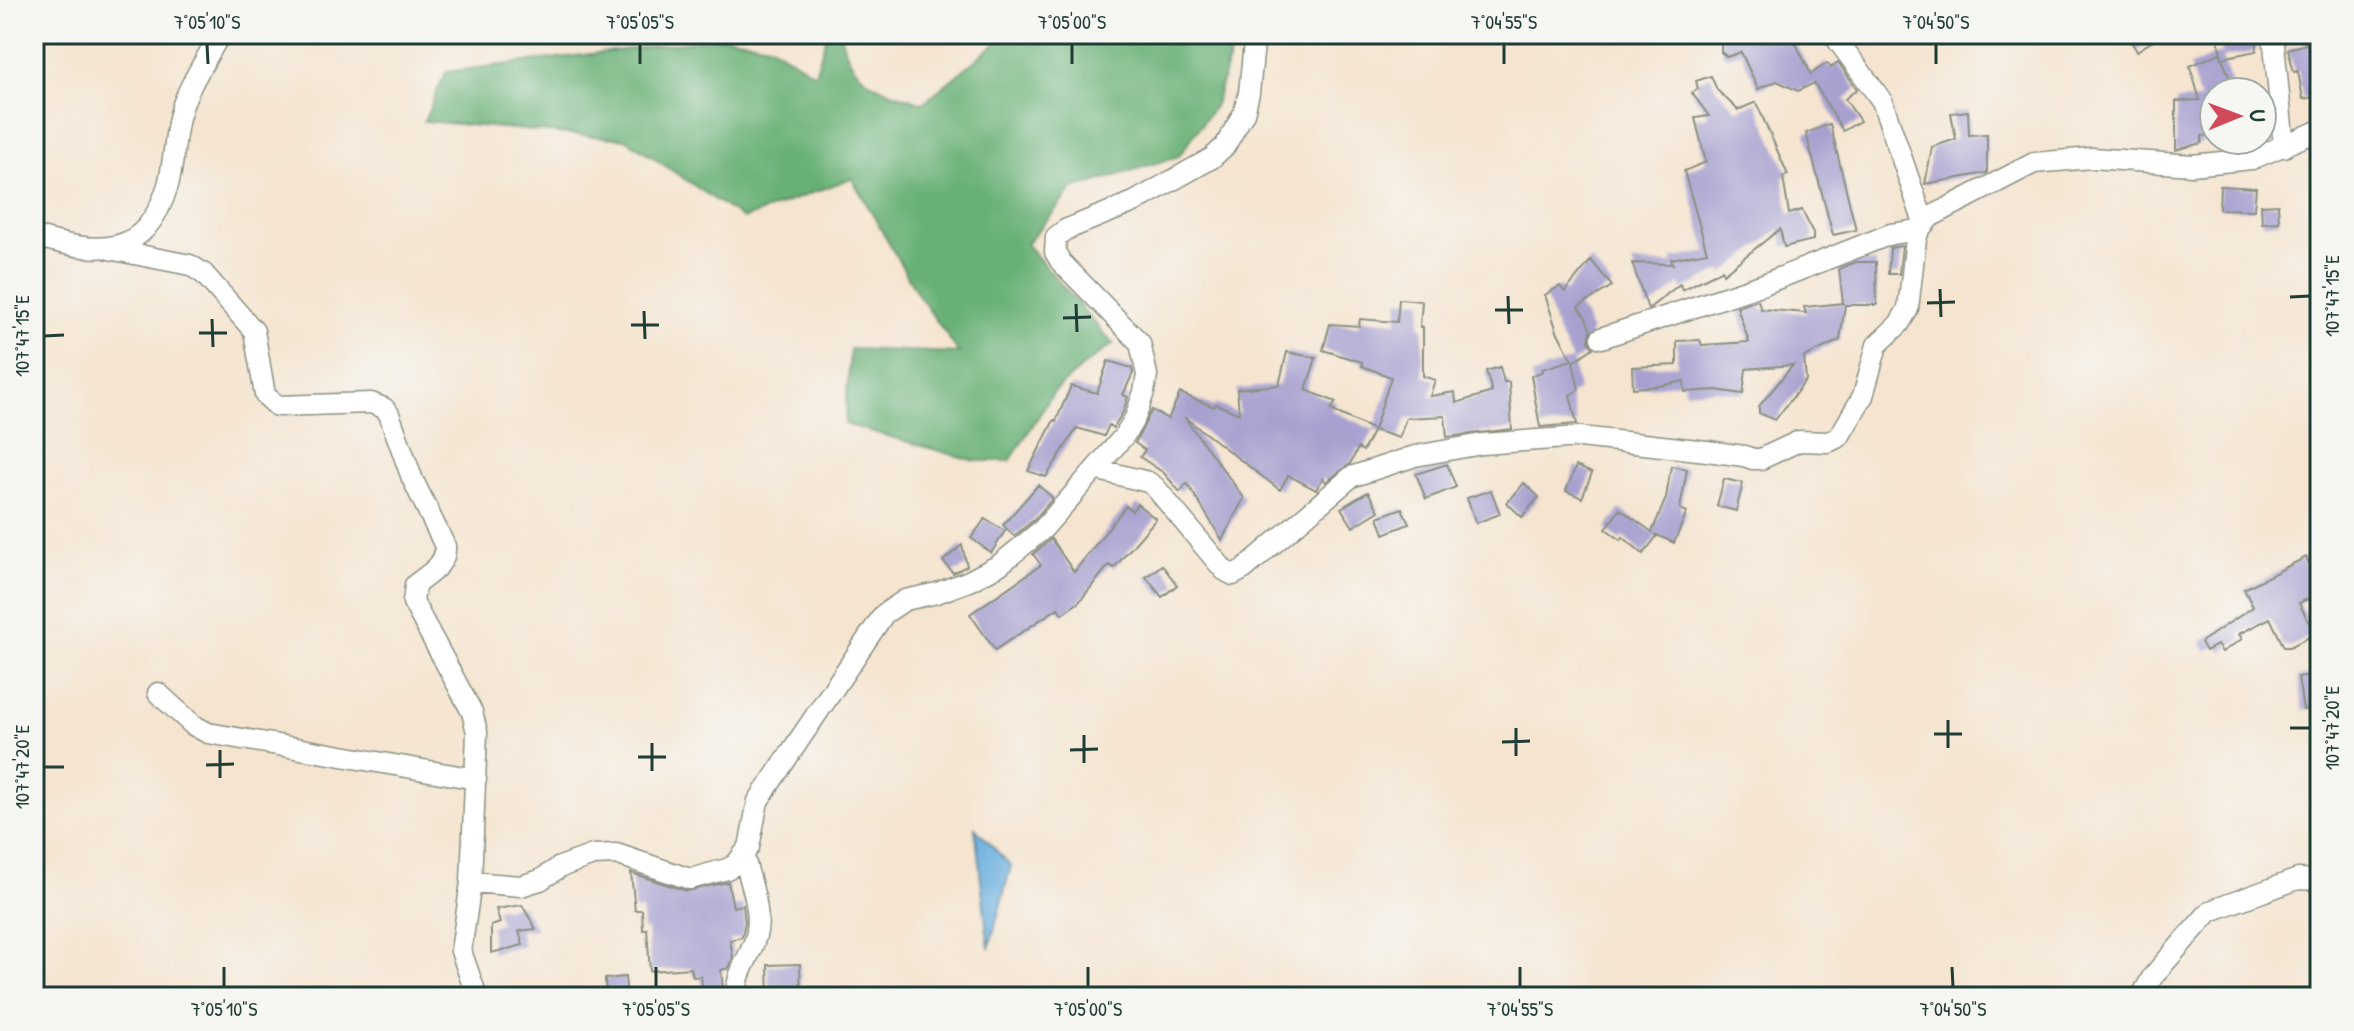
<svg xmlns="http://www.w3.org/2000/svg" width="2354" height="1031" font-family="'Patrick Hand',sans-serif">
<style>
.forest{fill:#67b076;stroke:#437655;stroke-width:2}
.water{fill:#68adde;stroke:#447589;stroke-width:2}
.building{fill:#a8a1d0}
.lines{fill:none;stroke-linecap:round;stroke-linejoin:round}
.minor-casing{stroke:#8a9082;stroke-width:23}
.minor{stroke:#fff;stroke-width:20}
.ticks{fill:none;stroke:#1f3d34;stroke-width:3}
.neatline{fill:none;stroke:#1f3d34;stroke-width:3}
.ticks-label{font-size:20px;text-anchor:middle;fill:#1f3d34}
</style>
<rect width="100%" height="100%" fill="#f6f6f2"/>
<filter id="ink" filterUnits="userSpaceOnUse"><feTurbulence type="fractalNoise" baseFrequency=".0125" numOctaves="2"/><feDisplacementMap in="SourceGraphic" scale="16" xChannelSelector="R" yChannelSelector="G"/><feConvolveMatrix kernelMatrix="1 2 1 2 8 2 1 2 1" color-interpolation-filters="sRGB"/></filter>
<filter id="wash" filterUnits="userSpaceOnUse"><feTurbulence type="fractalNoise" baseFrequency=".006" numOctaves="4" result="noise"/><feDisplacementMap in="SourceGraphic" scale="32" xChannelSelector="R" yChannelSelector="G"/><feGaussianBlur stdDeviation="1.8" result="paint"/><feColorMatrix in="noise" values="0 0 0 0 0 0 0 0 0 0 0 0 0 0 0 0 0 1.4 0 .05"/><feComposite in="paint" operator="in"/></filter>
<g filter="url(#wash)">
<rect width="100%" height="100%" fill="#f5e4cf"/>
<!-- forest -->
<path class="forest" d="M827,34H840C853,85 878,87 923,103L1007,34H1236L1215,105L1179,156L1073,189L1026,244L1113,344L1087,363L1054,392L1010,461H975L845,424L850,349L959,353L917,293L852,178L743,219L626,139L424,121L446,72L727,37L769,45L815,74Z"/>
<!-- water -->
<path class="water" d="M975,828L1011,866L989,949Z"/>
<g id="blocks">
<!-- building -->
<path class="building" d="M1721,34H1791L1811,74L1827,63L1831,68L1838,62L1857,89L1845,99L1860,121L1843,131L1814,83L1798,91L1777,81L1758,89L1741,52L1727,57L1721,52Z
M2126,34H2163L2137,51Z
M2217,34H2259L2256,51L2222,58Z
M2305,34H2320V96L2303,99L2298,71L2294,72L2288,49L2306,44Z
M2220,53L2235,92H2214V135L2202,136V143L2176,150V101L2200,100L2190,66Z
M1711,76L1717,90L1738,110L1756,102L1788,175L1783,177L1789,214L1802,210L1813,233V240L1784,247L1780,229L1723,274L1722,270L1682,290L1680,284L1648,309L1632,263L1673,264L1671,259L1707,252L1684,171L1706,162L1695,118L1709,116L1692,93L1698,89L1696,81Z
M1968,111L1969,135L1987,134V173L1925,184L1932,147L1956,139L1951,113Z
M1830,124L1856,230L1833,235L1806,133Z
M2220,186L2256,188L2254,210L2219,209Z
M2278,204L2279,222L2262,223L2261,205Z
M1902,246L1899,274H1888L1890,248Z
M1591,260L1612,286L1578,307L1585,316L1591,331L1589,341L1593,348L1573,362L1579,390L1570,395L1577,424L1540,427L1531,376L1543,371L1542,369L1572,360L1557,331L1545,295L1560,286L1565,292Z
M1856,262H1876L1877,305H1845L1840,340L1804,357L1806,380L1775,420L1759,413V406L1793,365L1746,369L1743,394L1716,390L1685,392L1684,381L1660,386L1633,388L1632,367L1677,365V341L1700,340L1702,345L1749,342L1737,307L1758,300L1761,309L1806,313L1804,307L1843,303L1839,269Z
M1399,299L1422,301L1420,327H1423V376L1435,380L1430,396L1455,392L1456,403L1492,392L1486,371L1500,367L1504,382H1509L1512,429L1447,437L1445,416L1406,418L1399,438L1374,430L1363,451L1358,448L1350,464L1326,482L1323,478L1316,490L1288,475L1280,490L1184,417L1244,498L1222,540L1187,483L1180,492L1164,473L1140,457L1145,450L1135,443L1152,410L1168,419L1180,393L1214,407L1216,404L1239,414L1237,389L1279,385L1287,352L1316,358L1306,390L1336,402L1331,410L1374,430L1391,377L1362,366V362L1323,350L1330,324L1359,326L1360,319L1397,322Z
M1108,361L1132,368L1133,373L1123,395L1128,397L1123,412L1113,428L1109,425L1104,436L1077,428L1046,477L1028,471L1054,420L1056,421L1071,386L1097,393Z
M1447,464L1456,487L1426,499L1416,474Z
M1576,466L1592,473L1582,498L1566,491Z
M1671,466L1687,469L1680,509L1687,512L1674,543L1655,534L1657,536L1643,554L1623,537L1621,540L1606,529L1620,509L1652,532L1666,498Z
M1724,479L1743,483L1736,511L1717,506Z
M1524,483L1539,497L1522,517L1507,503Z
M1038,485L1053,498L1034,520L1014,536L1003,525Z
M1491,490L1500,514L1476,523L1467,498Z
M1368,492L1379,511L1353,527L1341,508Z
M1137,504L1156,519L1114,568L1109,565L1079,602L1062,614L1058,608L995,650L970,614L1041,565L1033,554L1051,539L1074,572L1126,506L1132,511Z
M1402,508L1409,524L1384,534L1378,517Z
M985,519L1005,531L991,553L971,538Z
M962,545L967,566L953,573L943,561Z
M2306,557L2320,584V593L2299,603L2315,634L2290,647H2284L2270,618L2239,634L2242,639L2222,652L2217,645L2206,651L2201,642L2253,607L2244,589Z
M1162,565L1177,585L1162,597L1146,577Z
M2317,674L2320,707L2303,710L2298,677Z
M631,873L687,891L728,882L733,907L743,905L745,922L742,937L730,940L733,957L729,968L721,970L724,997H703L701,976L693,977L691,968L650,971L647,929L643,930L642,910H635Z
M522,905L536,929L519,931L523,945L491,953V926L500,923L496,909Z
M800,964L801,997H769L768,965Z
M625,977L627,997H606L605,979Z"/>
</g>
</g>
<g filter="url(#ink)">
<use href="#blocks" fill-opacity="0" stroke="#8a9082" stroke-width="2"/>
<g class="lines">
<!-- minor casing -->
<g class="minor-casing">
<path id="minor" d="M1833,34L1882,101L1924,223
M2273,34L2284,147
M34,236C97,254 145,261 168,185C174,163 174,140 179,118C186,88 206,60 220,34
M109,249L190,265L204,274L254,331L265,395L277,406L371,403L384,408L389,414L412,478L445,546C447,565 428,574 415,585L413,602L472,712L477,732L471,882L461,951L477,997
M1601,338L1764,284L1891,234L1919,230
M1095,469L1148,482L1155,487L1224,570L1233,575L1244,569L1351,477L1415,456L1482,444L1580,437L1707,451L1744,456L1753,459H1761L1799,441L1828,442L1839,437L1863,396L1877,345L1899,324L1908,309L1916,239L1919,230L1930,217L2034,163L2092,158L2192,165L2252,159L2320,130
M158,693L193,725L208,733L476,779
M471,882L521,886L540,880L560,867L593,855L616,854L690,879L727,869L736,864L749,847L758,801L884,614L905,600L937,593L969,581L999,565L1043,529L1124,436L1135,418L1144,392L1147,375L1140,343L1061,262L1055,252L1056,237L1065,230L1134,202L1212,158L1225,146L1244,113L1249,93L1255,34
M737,997C734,972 754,954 757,931C761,907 749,879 744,856
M2141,997L2153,976L2210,911L2298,879L2320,880"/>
</g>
<!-- minor -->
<use href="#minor" class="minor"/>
</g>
</g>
<!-- ticks -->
<path class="ticks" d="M207,44L208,64M640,44V64M1072,44V64M1504,44V64M1936,44V64M1940,289L1941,317M1508,296L1509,324M2290,297L2310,296M1927,303L1955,302M1076,304L1077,332M1495,310H1523M644,311L645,339M1063,318L1091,317M212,319L213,347M631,325H659M199,333H227M44,336L64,335M1948,720V748M1516,728V756M2290,728H2310M1934,734H1962M1084,735V763M1502,742L1530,741M652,743V771M220,750V778M1070,750L1098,749M638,757H666M206,765L234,764M44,767H64M224,967V987M656,967V987M1088,967V987M1520,967V987M1952,967L1953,987"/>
<!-- margin -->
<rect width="2354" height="1031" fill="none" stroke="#f6f6f2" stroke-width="88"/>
<!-- north arrow -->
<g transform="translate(2238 116) rotate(89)"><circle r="38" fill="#f6f6f2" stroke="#a0aca6" stroke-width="2"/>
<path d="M0-6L14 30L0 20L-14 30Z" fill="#d1495b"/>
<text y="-12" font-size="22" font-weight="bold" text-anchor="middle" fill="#1f3d34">U</text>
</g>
<rect x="44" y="44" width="2266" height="943" class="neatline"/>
<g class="ticks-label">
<text x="207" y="29">7°05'10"S</text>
<text x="640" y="29">7°05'05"S</text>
<text x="1072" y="29">7°05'00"S</text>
<text x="1504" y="29">7°04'55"S</text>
<text x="1936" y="29">7°04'50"S</text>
<text transform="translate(2332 296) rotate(-90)" y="7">107°47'15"E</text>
<text transform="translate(22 336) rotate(-90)" y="7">107°47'15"E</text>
<text transform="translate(2332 728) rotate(-90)" y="7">107°47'20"E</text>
<text transform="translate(22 767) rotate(-90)" y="7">107°47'20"E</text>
<text x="224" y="1016">7°05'10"S</text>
<text x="656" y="1016">7°05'05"S</text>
<text x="1088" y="1016">7°05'00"S</text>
<text x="1520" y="1016">7°04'55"S</text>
<text x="1953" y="1016">7°04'50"S</text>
</g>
</svg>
